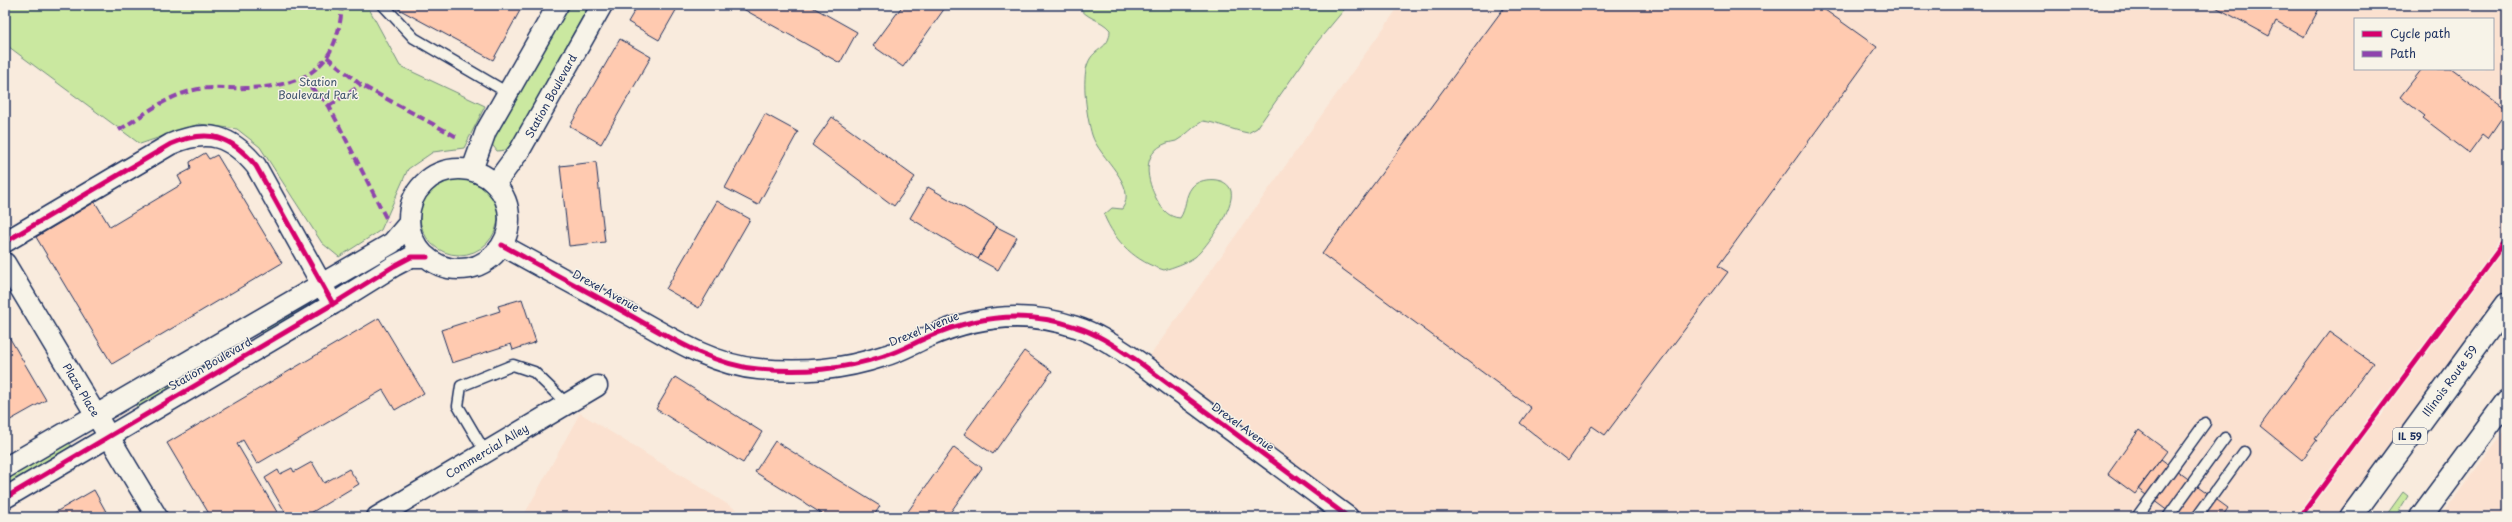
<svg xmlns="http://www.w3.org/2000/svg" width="2512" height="522" font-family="'Playpen Sans',sans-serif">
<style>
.built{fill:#fbe1d0;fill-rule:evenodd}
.green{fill:#cae8a0;stroke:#728c7f}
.building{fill:#ffcab0;stroke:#1b2f5e}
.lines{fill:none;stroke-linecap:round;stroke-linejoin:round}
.lane-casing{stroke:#1b2f5e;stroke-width:13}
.street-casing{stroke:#1b2f5e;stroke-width:23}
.primary-casing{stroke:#1b2f5e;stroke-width:25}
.lane{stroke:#f7f3e8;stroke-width:10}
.street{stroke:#f7f3e8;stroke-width:20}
.primary{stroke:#f7f3e8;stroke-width:22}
.quiet{stroke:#8e44ad;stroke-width:4;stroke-dasharray:8 4;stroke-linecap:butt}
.cycleway-casing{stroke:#f7f3e8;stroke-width:8}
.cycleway{stroke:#d6006c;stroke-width:5}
.labels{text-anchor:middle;stroke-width:3;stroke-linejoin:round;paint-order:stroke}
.shield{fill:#f7f3e8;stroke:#5d6a87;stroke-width:1}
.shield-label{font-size:10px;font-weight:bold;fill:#1b2f5e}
.park-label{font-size:11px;fill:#3e546b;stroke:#f7f3e8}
.street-label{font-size:11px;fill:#1b2f5e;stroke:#f7f3e8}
</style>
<rect width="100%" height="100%" fill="#f9ebdd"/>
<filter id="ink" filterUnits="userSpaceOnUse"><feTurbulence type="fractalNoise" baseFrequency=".025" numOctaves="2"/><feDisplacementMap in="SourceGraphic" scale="8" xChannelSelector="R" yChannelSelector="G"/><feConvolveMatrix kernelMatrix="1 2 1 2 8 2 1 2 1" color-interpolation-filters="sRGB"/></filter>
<g filter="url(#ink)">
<!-- built -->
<path class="built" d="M1400,5H2507V297L2336,517H1356L1147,360ZM2355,19H2493V69H2355Z
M580,413L748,517H523Z
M2507,428V517H2440Z"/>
<!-- green -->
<path class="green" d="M5,5H367L400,66L485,106L464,148L433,152L408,169L381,230L339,257L322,243L260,147L237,129L199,124L140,144L5,44Z
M566,5H589L514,140L506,150L497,151L491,143Z
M1078,5H1348L1318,41L1257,128L1248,133C1232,130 1218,123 1203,121C1193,126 1186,136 1176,141C1173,142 1170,142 1167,143C1140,153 1147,181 1157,200C1163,210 1168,217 1180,218C1187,208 1184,197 1192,187C1200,177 1227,176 1231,191C1235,207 1207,247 1195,257C1186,263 1174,267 1164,270C1136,262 1115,242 1104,215L1112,208L1122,209C1139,185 1099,158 1092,135C1087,118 1081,79 1088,63C1094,47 1110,50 1110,30C1100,18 1086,20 1078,5Z
M420 216a39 39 0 1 1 78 0a39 39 0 1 1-78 0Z
M389,253L393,256L343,288L339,284Z
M314,295L322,300L266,337L259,326Z
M229,345L235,355L139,410L133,401Z
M67,441L72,447L5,490V475Z
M2403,492L2408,496L2395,517H2385Z"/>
<!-- building -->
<path class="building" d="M391,5H523L493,60Z
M638,5H679L659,40L628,22Z
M736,5H809L857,32L840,63Z
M903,5H947L903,67L873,46Z
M1506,5H1818L1877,47L1718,266L1728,272L1605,435L1592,426L1568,461L1520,423L1531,408L1322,254Z
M2212,5H2321L2304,37L2276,21L2269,36Z
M620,39L651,57L601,144L570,126Z
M2422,69H2451L2507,110L2488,138L2483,134L2469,153L2423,118L2425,116L2400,97Z
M765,114L798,132L758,205L725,188Z
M832,117L915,177L894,206L812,145Z
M205,153L209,159L217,155L282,263L112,364L36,237L95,202L110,227L182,184L178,176L191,169L190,162Z
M596,162L605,242L569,246L560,166Z
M928,187L997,227L978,259L910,218Z
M717,201L750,219L699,308L666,289Z
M997,227L1017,237L998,270L978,259Z
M522,299L536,342L513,350L511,344L452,363L441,330L500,311L498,306Z
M379,318L424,393L395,410L383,390L257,464L243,440L237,444L280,517H211L167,443Z
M5,330L46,400L5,423Z
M2329,332L2373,363L2315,439L2317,440L2302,460L2260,426Z
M1024,351L1052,371L993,454L964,434Z
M675,377L762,432L743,463L656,409Z
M2139,430L2167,451L2135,494L2108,474Z
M775,441L880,506L873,517H827L755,472Z
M954,447L982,468L947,517H904Z
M2161,459L2228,508L2222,517H2176L2138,489Z
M312,462L324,483L349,469L359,484L304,517H288L265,478L278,470L280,474L292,468L294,472Z
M94,490L109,517H47Z"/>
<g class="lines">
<!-- lane casing -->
<g class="lane-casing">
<path id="lane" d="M383,5L414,38L508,93
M485,452L458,406L461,386L513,365L534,372L567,404
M2137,517L2205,423
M2168,517L2225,438
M2197,517L2244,452"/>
</g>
<!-- street casing -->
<g class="street-casing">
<path id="street" d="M409 219a50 50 0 1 1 100 0a50 50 0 1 1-100 0Z
M472,170L486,131L558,5
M495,184L520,150L602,5
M5,242L171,144C208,128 231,136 256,166L327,294
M502,245C543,268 585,290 626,313C666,335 711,365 758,369C803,373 842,370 884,356C899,352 914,343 928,337C976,316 1026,310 1076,327C1099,334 1119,349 1139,362L1348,517
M5,263L157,517
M5,468L392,243L409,223
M5,498L333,304L394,266L411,257H427
M377,517L597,386"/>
</g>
<!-- primary casing -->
<g class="primary-casing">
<path id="primary" d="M2351,517L2507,304
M2421,517L2507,401"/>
</g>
<!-- lane -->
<use href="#lane" class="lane"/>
<!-- street -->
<use href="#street" class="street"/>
<!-- primary -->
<use href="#primary" class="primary"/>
<!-- quiet -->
<path class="quiet" d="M327,57L361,85L457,137
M301,80L319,94L329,106L388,222
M329,106L361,85
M119,130C142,116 167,96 194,90C211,86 228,89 246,88C305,87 338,68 342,5"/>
<!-- cycleway casing -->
<g class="cycleway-casing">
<path id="cycleway" d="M5,242L171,144C208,128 231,136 256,166L333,304
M502,245C543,268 585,290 626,313C666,335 711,365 758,369C803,373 842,370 884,356C899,352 914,343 928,337C976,316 1026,310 1076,327C1099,334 1119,349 1139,362L1348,517
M5,498L333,304L394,266L411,257H427
M2300,517L2507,239"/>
</g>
<!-- cycleway -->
<use href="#cycleway" class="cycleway"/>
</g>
</g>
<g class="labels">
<!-- shield labels -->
<rect class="shield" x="2393" y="428" width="34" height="16" rx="3"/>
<g class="shield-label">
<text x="2410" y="440">IL 59</text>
</g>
<!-- park labels -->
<g class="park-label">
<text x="318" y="86">Station<tspan x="318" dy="13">Boulevard Park</tspan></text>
</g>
<!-- street labels -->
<g class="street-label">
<text transform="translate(551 96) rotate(-61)" y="4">Station Boulevard</text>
<text transform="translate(606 291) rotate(29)" y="4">Drexel Avenue</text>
<text transform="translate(924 329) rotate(-22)" y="4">Drexel Avenue</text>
<text transform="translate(210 364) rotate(-30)" y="4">Station Boulevard</text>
<text transform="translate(2450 381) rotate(-54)" y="4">Illinois Route 59</text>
<text transform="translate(81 390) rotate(59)" y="4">Plaza Place</text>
<text transform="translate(1243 427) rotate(36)" y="4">Drexel Avenue</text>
<text transform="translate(487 451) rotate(-31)" y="4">Commercial Alley</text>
</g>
</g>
<!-- margin -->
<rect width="2512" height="522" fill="none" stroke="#f7f3e8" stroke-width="20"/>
<rect x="10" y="10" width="2492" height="502" fill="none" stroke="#1b2f5e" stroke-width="1.5" filter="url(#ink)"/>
<!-- legend -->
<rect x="2354" y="18" width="140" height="52" fill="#f7f3e8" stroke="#9fa5b1"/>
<rect x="2362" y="31" width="20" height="6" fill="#d6006c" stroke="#9fa5b1"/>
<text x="2390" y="38" font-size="12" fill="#1b2f5e">Cycle path</text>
<rect x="2362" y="51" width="20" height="6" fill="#8e44ad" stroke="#9fa5b1"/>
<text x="2390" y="58" font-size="12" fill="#1b2f5e">Path</text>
</svg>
